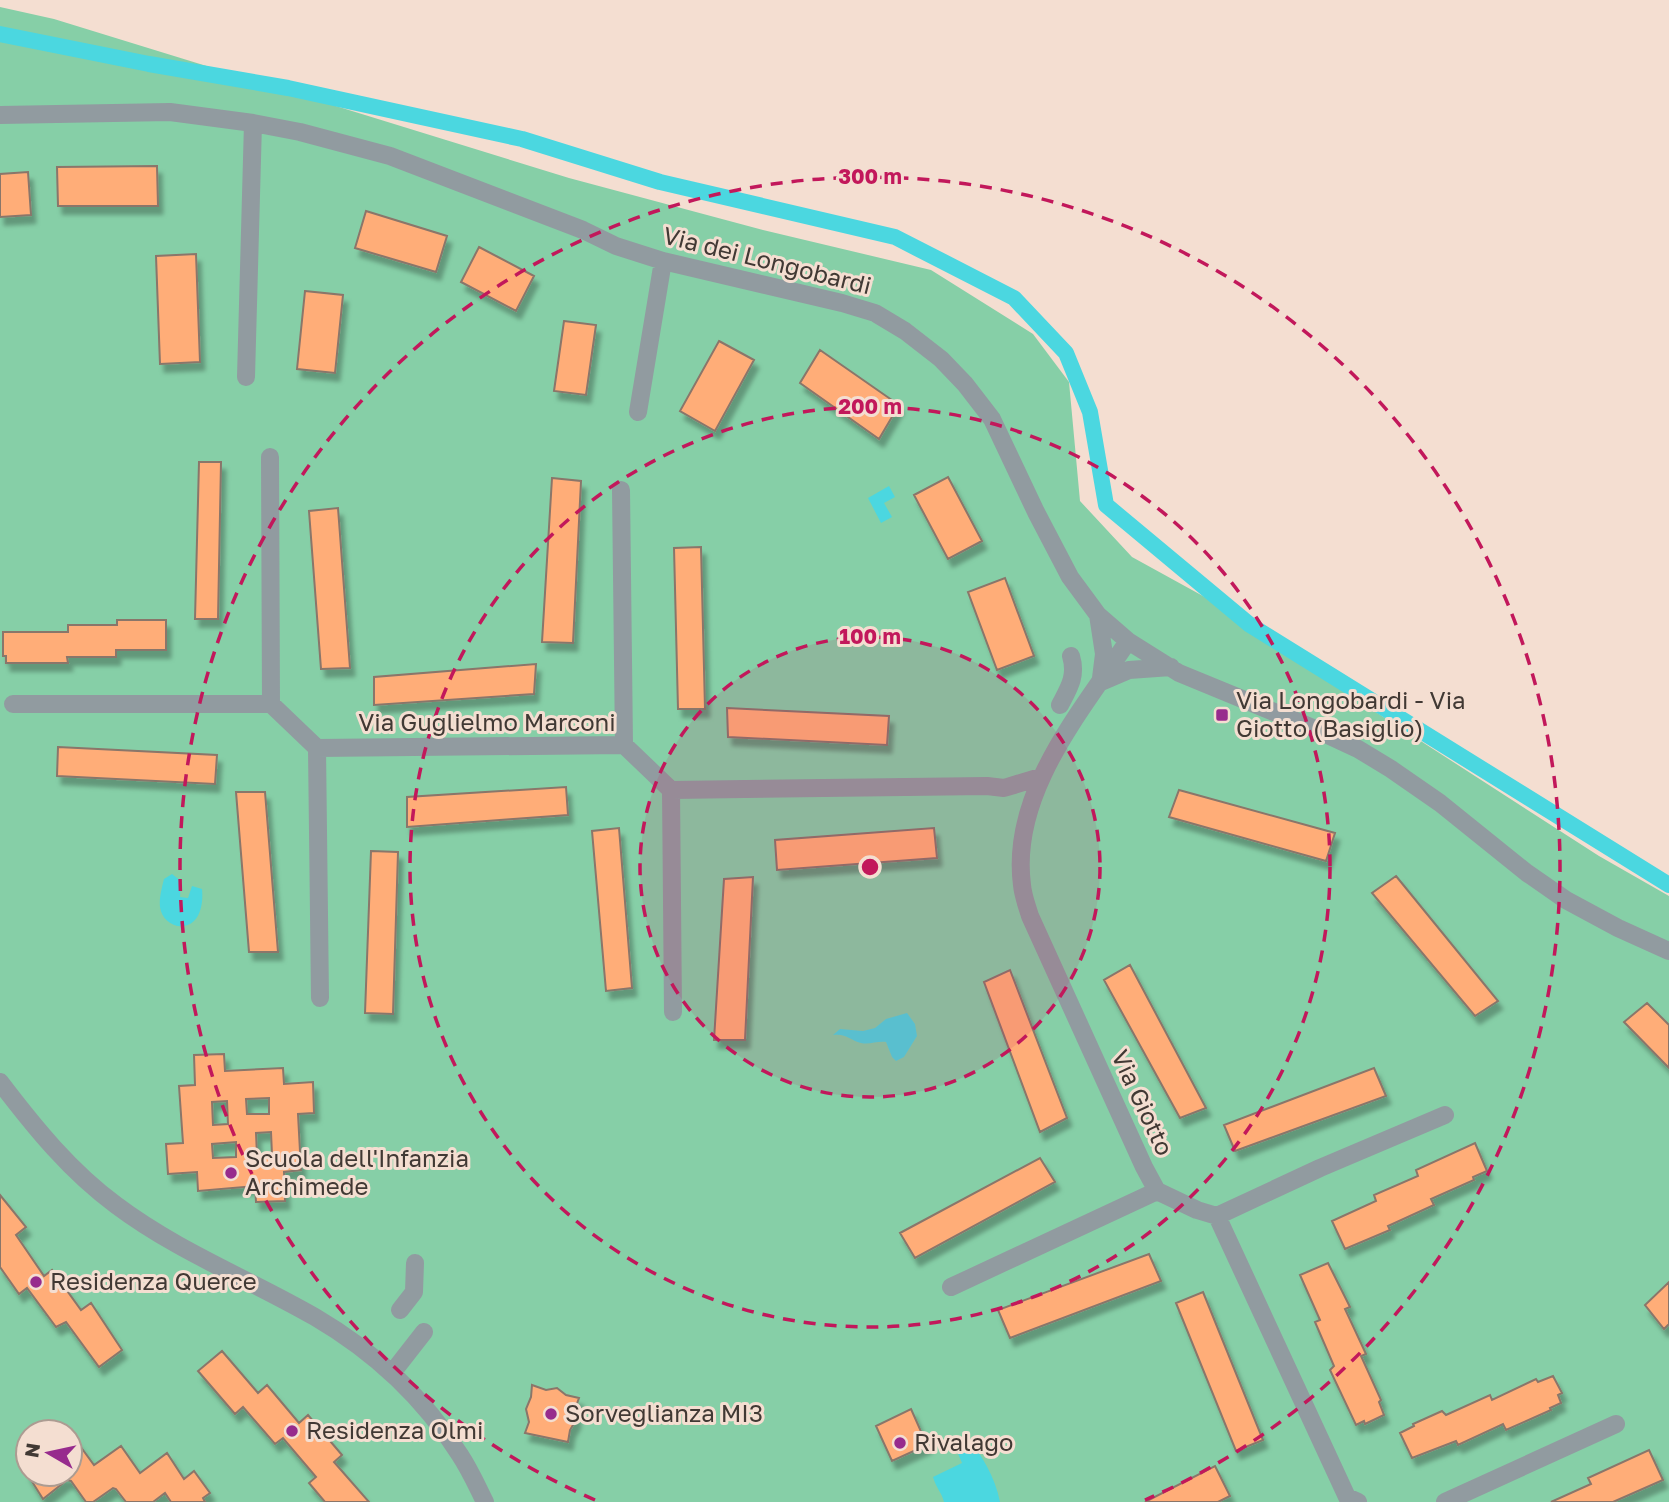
<svg xmlns="http://www.w3.org/2000/svg" width="1669" height="1502" font-family="'Golos Text',sans-serif">
<style>
.green{fill:#86cfa7;fill-rule:evenodd}
.water{fill:#4bd7e0}
.lines{fill:none;stroke-linecap:round;stroke-linejoin:round}
.canal{stroke:#4bd7e0;stroke-width:16}
.building{fill:#ffad78;stroke:#8a766a;stroke-width:2;fill-rule:evenodd;filter:url(#shadow)}
.minor{stroke:#919ba0;stroke-width:18}
.ring{fill:none;stroke:#c2185b;stroke-width:3.5;stroke-dasharray:12 9}
.poi-dot{fill:#972b8d;stroke:#f4ded1;stroke-width:2.5}
.labels{text-anchor:middle;stroke-width:6;stroke-linejoin:round;paint-order:stroke}
.street-label{font-size:24px;fill:#413934;stroke:#f4ded1}
.poi-label{font-size:24px;fill:#413934;stroke:#f4ded1;text-anchor:start}
.centre{fill:#c2185b;stroke:#f4ded1;stroke-width:3.5}
.ring-label{font-size:21px;text-anchor:middle;font-weight:bold;fill:#c2185b;stroke:#f4ded1;stroke-width:6;stroke-linejoin:round;paint-order:stroke}
</style>
<defs>
<filter id="shadow"><feDropShadow dx="4.5" dy="8" stdDeviation="2" flood-color="#0004"/></filter>
</defs>
<rect width="100%" height="100%" fill="#f4ded1"/>
<!-- green -->
<path class="green" d="M0,7L54,19L569,178L763,230L931,270L1033,334L1069,382L1080,501L1132,557L1212,601L1292,658L1599,856L1669,896V1502H0ZM28,1432H70V1474H28Z"/>
<!-- water -->
<path class="water" d="M889,486L895,497L884,503L892,517L881,523L868,498Z
M172,874L181,881L180,897L188,898L192,886L202,889C203,899 202,913 194,921C181,933 162,923 160,907C159,898 162,887 164,879Z
M907,1013L915,1024L917,1036L904,1057L896,1061L892,1057L886,1042C877,1041 869,1045 861,1043C850,1040 846,1033 833,1035L840,1029L863,1031L875,1028L886,1019Z
M967,1435C982,1457 995,1476 1000,1502H944C942,1493 936,1488 933,1477L962,1463L953,1442Z"/>
<g class="lines">
<!-- canal -->
<path class="canal" d="M0,34L149,64L288,88L522,139L660,182L895,237L1014,298L1066,353L1090,412L1106,505L1250,625L1669,885"/>
</g>
<!-- building -->
<path class="building" d="M157,166L158,206H58L57,167Z
M28,172L31,215L0,217V174Z
M366,211L447,236L436,272L355,248Z
M479,247L534,276L516,311L461,282Z
M196,254L200,362L160,364L156,256Z
M305,291L343,295L335,373L297,369Z
M564,321L596,325L586,395L554,391Z
M719,341L754,360L715,431L680,411Z
M820,350L899,405L879,439L800,383Z
M199,462H221L218,619H195Z
M948,477L982,541L948,559L914,495Z
M552,478L581,481L573,643L542,642Z
M338,508L350,668L321,669L309,511Z
M701,547L705,709H678L674,548Z
M1005,578L1034,656L997,670L968,592Z
M117,620H166V650H116V657H67L68,663H6V656H3V632H68V625H117Z
M536,664L534,694L374,705V677Z
M727,708L889,716L887,745L728,737Z
M58,747L217,755L215,784L57,776Z
M566,787L568,815L407,827V797Z
M1179,790L1335,833L1326,861L1169,817Z
M236,792H265L278,952H249Z
M619,828L632,988L606,991L592,831Z
M934,828L937,858L777,870L775,840Z
M371,851L398,852L393,1014L365,1013Z
M1396,876L1498,1001L1475,1016L1372,893Z
M753,877L745,1040H714L724,879Z
M1130,965L1206,1108L1180,1118L1104,980Z
M1010,970L1067,1118L1040,1132L984,982Z
M1647,1003L1669,1025V1068L1624,1022Z
M224,1054L225,1071L283,1068L284,1084L313,1082L314,1113L298,1114L301,1170L284,1172L285,1201L256,1202L255,1186L198,1191L197,1172L168,1174L166,1144L183,1143L179,1086L195,1085L194,1055ZM269,1098V1114H247L246,1099ZM227,1101L228,1124L213,1125L212,1102ZM271,1132L272,1155H257L256,1133ZM236,1142V1157L213,1158L212,1144Z
M1374,1068L1386,1096L1235,1151L1224,1125Z
M1475,1143L1487,1171L1473,1177L1474,1180L1431,1199L1434,1205L1388,1226L1390,1230L1345,1249L1332,1221L1376,1201L1374,1195L1418,1176L1416,1170Z
M1040,1158L1055,1182L915,1258L900,1233Z
M0,1195L26,1227L16,1235L44,1276L52,1270L81,1310L91,1303L122,1350L99,1367L66,1322L56,1327L27,1288L19,1294L0,1267Z
M1149,1254L1161,1281L1010,1338L998,1310Z
M1328,1263L1350,1307L1345,1309L1366,1354L1361,1356L1381,1400L1379,1402L1384,1415L1365,1424L1364,1421L1356,1425L1330,1370L1334,1366L1315,1322L1320,1320L1300,1275Z
M1669,1282V1324L1664,1329L1645,1305Z
M1203,1292L1263,1440L1236,1451L1176,1303Z
M222,1351L258,1393L267,1385L299,1423L308,1415L342,1455L334,1462L369,1502H325L309,1483L316,1477L283,1438L275,1444L243,1407L235,1414L198,1371Z
M1553,1376L1562,1393L1558,1395L1561,1403L1550,1408L1551,1410L1506,1430L1503,1424L1458,1445L1456,1441L1412,1458L1400,1433L1414,1426L1413,1424L1442,1411L1446,1415L1490,1395L1492,1400L1536,1379L1538,1382Z
M532,1385L546,1390L557,1388L566,1395L579,1398L575,1409L576,1420L570,1430L568,1442L525,1433L529,1422L526,1409L531,1397Z
M911,1409L927,1445L892,1461L876,1426Z
M75,1439L94,1465L121,1446L140,1473L167,1453L184,1479L194,1471L210,1493L203,1498L205,1502H171L165,1493L153,1502H126L116,1489L113,1488L93,1502H86L71,1481L67,1480L43,1499L26,1472L28,1471V1474H70V1443Z
M1649,1450L1663,1480L1613,1502H1551L1591,1484L1588,1478Z
M1215,1466L1230,1496L1218,1502H1145Z"/>
<g class="lines">
<!-- minor -->
<path class="minor" d="M0,115L170,112L253,123L300,132L390,156L583,230L616,246L663,261L842,303L875,313L905,331L941,359L965,384L992,419L1036,512L1070,577L1098,615L1128,641L1179,673L1313,728L1358,749L1391,769L1440,803L1527,873L1566,900L1618,928L1669,951
M246,377L253,123
M638,412L663,261
M270,457L271,704
M621,490L624,745
M1098,615L1104,654L1101,678
M1128,641C1081,712 1010,793 1022,885C1023,896 1027,906 1030,916L1144,1167L1157,1191L1197,1210L1217,1216L1347,1497L1358,1502
M1101,682L1129,670L1171,667
M13,704H271L317,748L624,745L671,790L987,786L1004,788L1040,777
M1060,705C1069,688 1077,676 1071,656
M317,748L320,998
M671,790L673,1012
M0,1082C35,1128 70,1171 116,1205C177,1251 249,1279 315,1317C373,1351 424,1398 460,1455C470,1470 477,1486 485,1502
M1217,1216L1320,1168L1445,1115
M951,1287L1157,1191
M400,1310L414,1292L415,1263
M392,1373L424,1332
M1445,1502L1616,1424"/>
</g>
<!-- distance rings -->
<circle cx="870" cy="867" r="230" fill="#c2185b" fill-opacity=".12"/>
<g class="ring">
<circle cx="870" cy="867" r="230"/>
<circle cx="870" cy="867" r="460"/>
<path d="M595 1500A690 690 0 1 1 1145 1500"/>
</g>
<!-- markers -->
<g class="poi-dot">
<rect x="1215" y="708" width="14" height="14" rx="3.5"/>
<circle cx="231" cy="1173" r="7"/>
<circle cx="36" cy="1282" r="7"/>
<circle cx="551" cy="1414" r="7"/>
<circle cx="292" cy="1431" r="7"/>
<circle cx="900" cy="1443" r="7"/>
</g>
<g class="labels">
<!-- street labels -->
<g class="street-label">
<text transform="translate(767 261) rotate(14)" y="8">Via dei Longobardi</text>
<text x="487" y="731">Via Guglielmo Marconi</text>
<text transform="translate(1142 1103) rotate(65)" y="8">Via Giotto</text>
</g>
<!-- poi labels -->
<g class="poi-label">
<text x="1236" y="709">Via Longobardi - Via<tspan x="1236" dy="28">Giotto (Basiglio)</tspan></text>
<text x="245" y="1167">Scuola dell'Infanzia<tspan x="245" dy="28">Archimede</tspan></text>
<text x="50" y="1290">Residenza Querce</text>
<text x="565" y="1422">Sorveglianza MI3</text>
<text x="306" y="1439">Residenza Olmi</text>
<text x="914" y="1451">Rivalago</text>
</g>
</g>
<circle cx="870" cy="867" r="10" class="centre"/>
<g class="ring-label">
<text x="870" y="184">300 m</text>
<text x="870" y="414">200 m</text>
<text x="870" y="644">100 m</text>
</g>
<!-- north arrow -->
<g transform="translate(49 1453) rotate(279)"><circle r="33" fill="#f4ded1" stroke="#ac9c92" stroke-width="2"/>
<path d="M0-5L12 26L0 18L-12 26Z" fill="#972b8d"/>
<text y="-10" font-size="19" font-weight="bold" text-anchor="middle" fill="#413934">N</text>
</g>
</svg>
